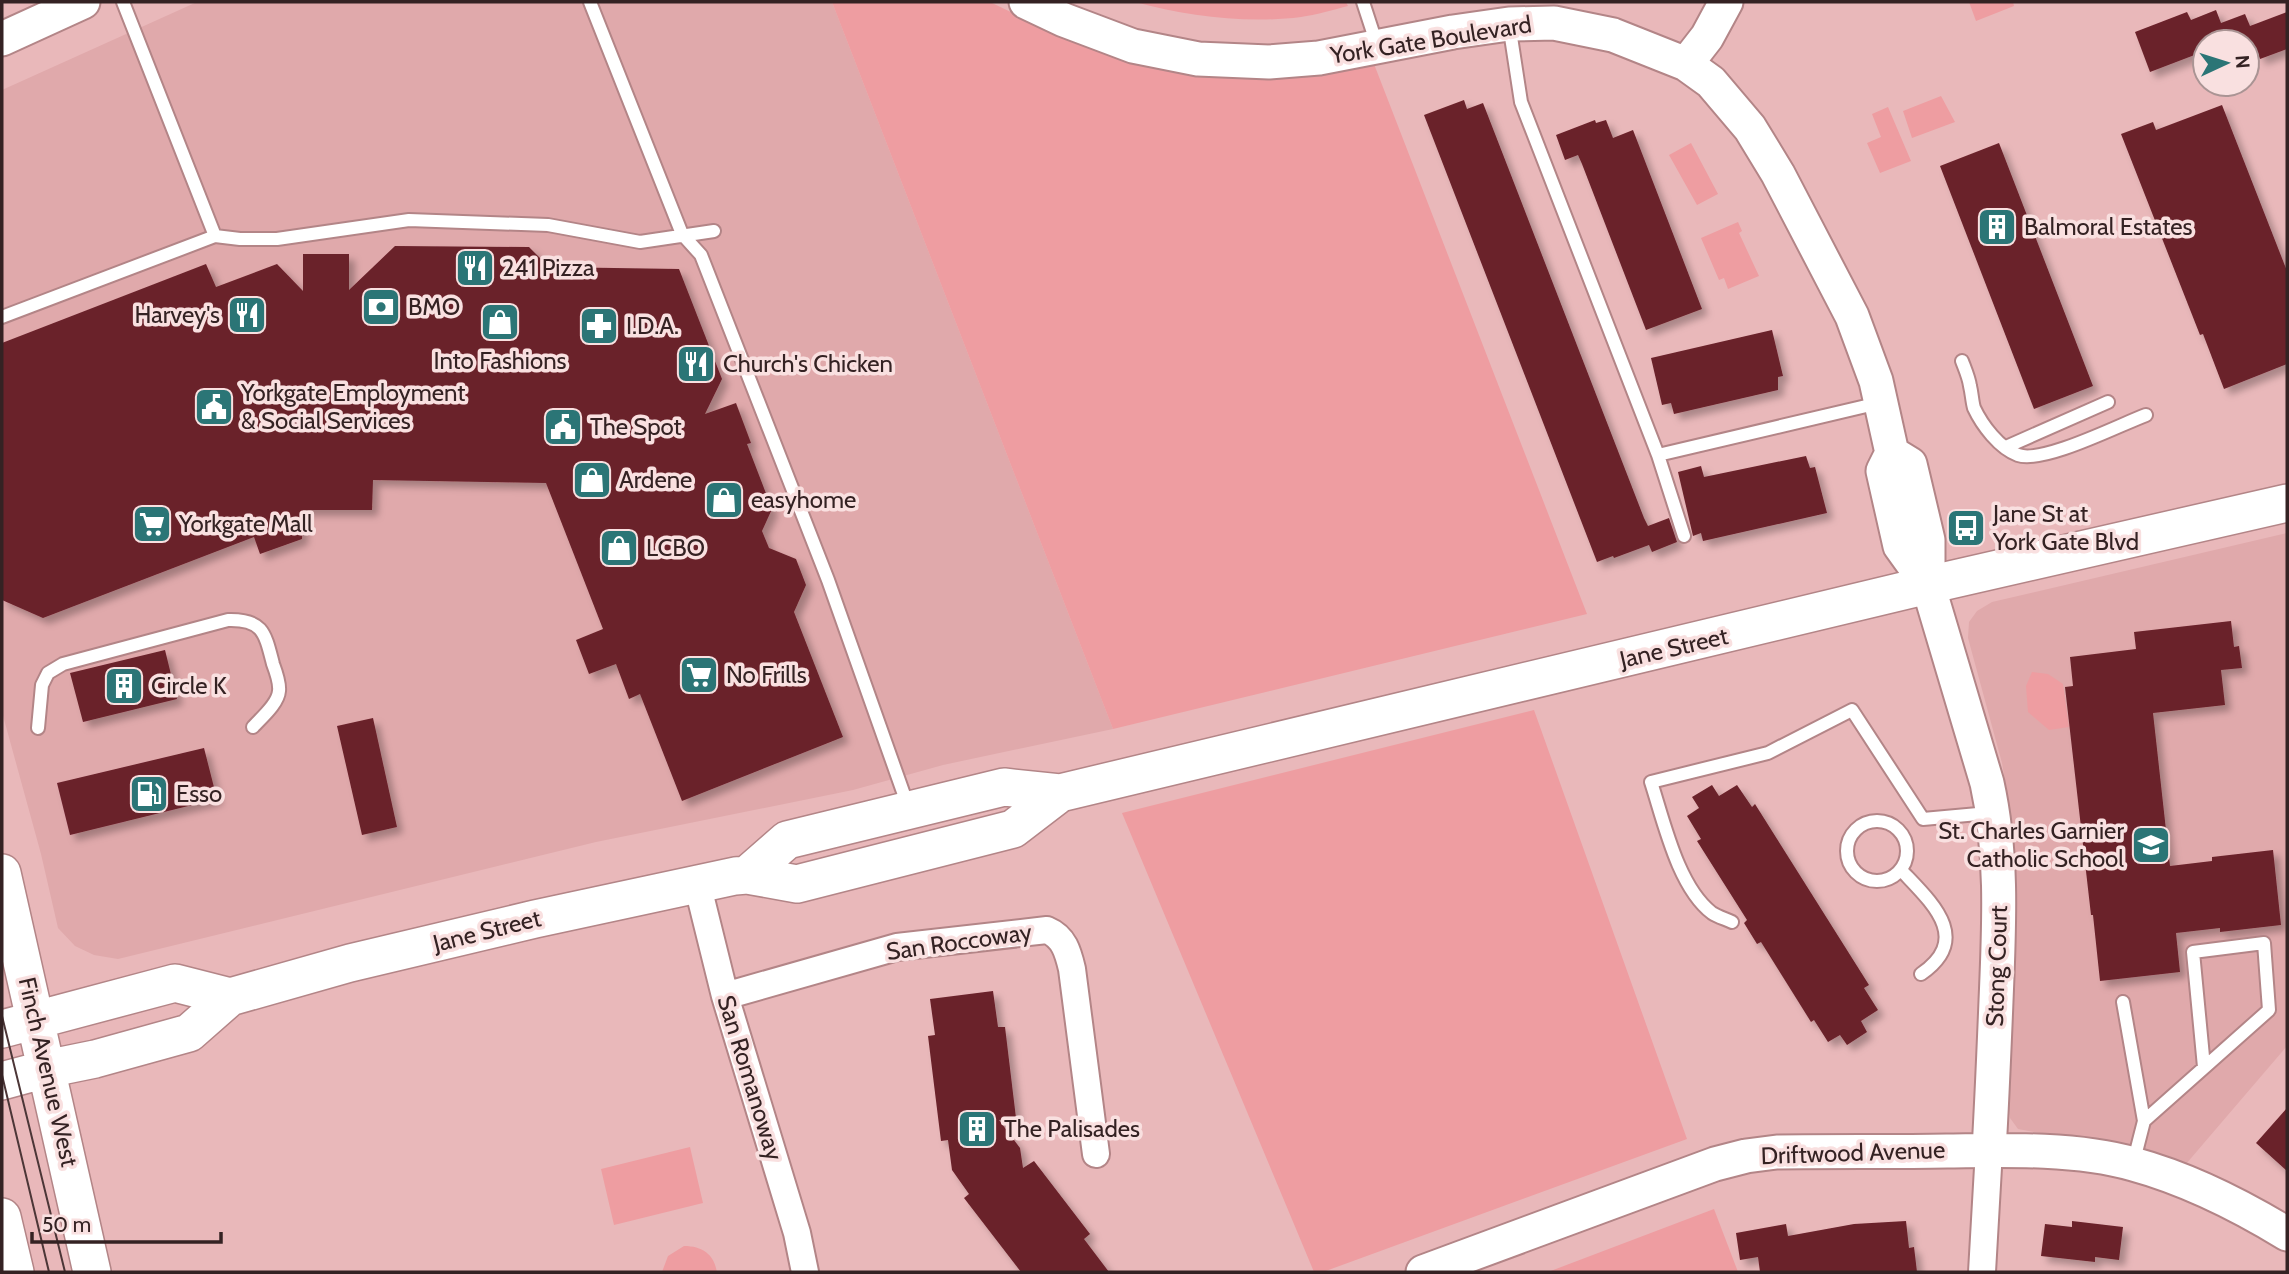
<svg xmlns="http://www.w3.org/2000/svg" width="2289" height="1274" font-family="Cabin,sans-serif">
<style>
.built{fill:#e0a9ab}
.green{fill:#ee9da1}
.building{fill:#6a212a;filter:url(#shadow)}
.lines{fill:none;stroke-linecap:round;stroke-linejoin:round}
.service-casing{stroke:#b38587;stroke-width:16}
.minor-casing{stroke:#b38587;stroke-width:30}
.tertiary-casing{stroke:#b38587;stroke-width:37}
.secondary-casing{stroke:#b38587;stroke-width:40}
.service{stroke:#fff;stroke-width:12}
.minor{stroke:#fff;stroke-width:26}
.tertiary{stroke:#fff;stroke-width:33}
.secondary{stroke:#fff;stroke-width:37}
.tram{stroke:#4c3637;stroke-width:2}
.labels{text-anchor:middle;stroke-width:7;stroke-linejoin:round;paint-order:stroke}
.street-label{font-size:24px;fill:#342223;stroke:#f9e0e0}
.poi-label{font-size:24px;fill:#342223;stroke:#f9e0e0;text-anchor:start}
</style>
<defs>
<filter id="shadow"><feDropShadow dx="6" dy="6" stdDeviation="3.5" flood-color="#0004"/></filter>
</defs>
<rect width="100%" height="100%" fill="#e9b8ba"/>
<!-- built -->
<path class="built" d="M197,2H832L1113,729L943,765L853,790L596,842L118,959L94,955L75,946L58,928L41,854L2,712V90Z
M2287,533V1046L2186,1164L2157,1154L2018,1129L2010,1118L2008,1101L2017,916L2014,833L2002,763L1968,638L1969,622L1977,611L1992,602Z"/>
<!-- green -->
<path class="green" d="M832,2H990L1059,35L1148,67L1224,77L1307,76L1374,64L1587,614L1113,729Z
M1135,2H1346L1348,6C1332,10 1316,15 1301,17C1246,24 1187,16 1135,2Z
M1969,2H2013L2014,6L1976,21Z
M1941,96L1955,122L1912,138L1903,111Z
M1888,107L1911,161L1880,173L1867,143L1881,137L1872,114Z
M1691,143L1718,194L1697,205L1669,155Z
M1738,222L1742,231L1739,233L1759,276L1728,289L1724,278L1719,280L1701,238Z
M2032,672L2048,674L2063,684L2069,727L2049,730L2028,712L2026,686Z
M1534,710L1687,1139L1323,1272H1314L1122,813Z
M690,1147L703,1203L614,1225L601,1169Z
M1714,1209L1738,1272H1548Z
M684,1246C702,1246 714,1254 717,1272H662L668,1256Z"/>
<!-- building -->
<path class="building" d="M2216,10L2221,23L2245,14L2250,26L2287,12V49L2260,59L2255,47L2247,50V42H2205V51L2150,72L2135,32L2187,12L2191,20Z
M1464,100L1467,109L1483,103L1644,518L1648,526L1669,518L1677,542L1652,552L1649,545L1614,558L1613,556L1597,562L1424,115Z
M2222,105L2287,271V364L2224,389L2203,334L2200,335L2121,134L2153,122L2156,130Z
M1595,120L1596,123L1606,120L1613,138L1633,130L1702,309L1646,330L1582,164L1578,155L1565,160L1556,135Z
M1999,143L2093,386L2034,409L1940,166Z
M395,246L529,247L549,267L679,269L722,379L705,414L736,403L751,443L747,444L772,509L762,531L769,548L796,559L806,585L794,612L843,737L682,801L640,694L629,699L616,664L589,674L576,640L603,629L546,483L373,480L372,510H303L302,539L260,554L254,537L43,618L2,600V343L206,264L216,287L277,264L303,291V254H349V290Z
M1772,330L1783,376L1778,377V390L1674,414L1671,403L1662,405L1651,358Z
M1806,456L1810,468L1815,467L1827,513L1703,541L1701,533L1693,536L1678,472L1701,466L1704,477Z
M2231,621L2234,647L2239,646L2242,668L2221,670L2225,705L2153,713L2170,866L2212,861V857L2273,850L2281,925L2220,932V928L2176,933L2180,972L2100,981L2093,915H2091L2065,687L2073,686L2070,657L2136,649L2134,632Z
M165,650L177,699L83,722L70,673Z
M373,718L397,827L362,835L337,726Z
M204,748L217,799L70,835L57,783Z
M1712,785L1719,796L1737,785L1752,807L1755,804L1869,985L1864,988L1878,1010L1861,1021L1867,1032L1847,1045L1840,1035L1828,1042L1814,1020L1811,1022L1761,942L1757,944L1744,923L1747,920L1697,841L1701,839L1687,816L1699,808L1692,797Z
M993,991L998,1027H1005L1016,1118L999,1120L1020,1148L1023,1168L1034,1161L1090,1234L1084,1239L1109,1272H1021L964,1198L969,1194L952,1170L948,1140L941,1141L938,1117L928,1036L935,1035L930,999Z
M2287,1108V1171L2256,1143Z
M1906,1221L1909,1248L1914,1247L1917,1272H1760L1758,1257L1740,1260L1736,1233L1786,1224L1788,1236L1854,1224Z
M2072,1221L2123,1227L2119,1260L2095,1257V1262L2041,1256L2045,1224L2072,1227Z"/>
<g class="lines">
<!-- service casing -->
<g class="service-casing">
<path id="service" d="M123,2L215,236
M590,2L682,234L701,255L828,580L908,806
M1363,2L1377,45
M1509,24L1521,102L1658,455L1684,536
M2,317L215,236L240,239H277L409,220L548,225L640,242L714,231
M1962,361C1965,369 1969,378 1970,386C1972,394 1972,401 1974,408C1982,425 1999,448 2018,455C2043,464 2119,425 2146,415
M2006,447L2108,402
M1658,455L1879,403
M38,728L42,685L48,673L63,664L228,620C263,619 265,633 273,664C276,672 280,683 279,691C278,704 261,718 253,727
M1847 851a30 30 0 1 1 60 0a30 30 0 1 1-60 0Z
M1901,870C1931,902 1973,938 1921,974
M1732,922C1726,919 1718,917 1712,913C1678,887 1664,822 1651,782L1768,753L1852,710L1923,819L1989,813
M2123,1002L2144,1121
M2133,1164L2144,1121L2269,1010L2264,943L2193,952L2204,1067"/>
</g>
<!-- minor casing -->
<g class="minor-casing">
<path id="minor" d="M697,883L725,996L797,1233L805,1272
M725,996L897,947L1047,930C1064,937 1068,952 1072,969L1096,1154
M1982,1272L1989,1150"/>
</g>
<!-- tertiary casing -->
<g class="tertiary-casing">
<path id="tertiary" d="M1026,2L1064,20L1133,46L1198,59L1269,62L1319,58L1453,32L1509,24L1554,23L1613,35L1686,64L1711,82L1750,128L1778,174L1852,316L1876,381L1892,453L1883,471L1900,546L1928,585
M2,39L83,2
M1686,64L1707,37L1726,2
M1892,453L1910,464L1928,540V585L1987,783C2003,855 1999,927 1996,1001C1994,1050 1992,1100 1989,1150
M1423,1272L1715,1164L1746,1156L1777,1152C1834,1151 1891,1152 1947,1151C2004,1150 2078,1148 2133,1164C2188,1179 2238,1204 2287,1234"/>
</g>
<!-- secondary casing -->
<g class="secondary-casing">
<path id="secondary" d="M2,873L92,1272
M747,875L787,840L1004,787L1060,793L1928,585L2287,503
M2,1029L175,983L230,997
M2,1081L46,1069L95,1059L189,1033L230,997L350,963L535,919L735,876L747,875L797,884L1013,829L1060,793
M2,1217L15,1272"/>
</g>
<!-- service -->
<use href="#service" class="service"/>
<!-- minor -->
<use href="#minor" class="minor"/>
<!-- tertiary -->
<use href="#tertiary" class="tertiary"/>
<!-- secondary -->
<use href="#secondary" class="secondary"/>
<!-- tram -->
<path class="tram" d="M2,1016L65,1272
M2,1075L49,1272"/>
</g>
<!-- icons -->
<defs>
<g id="building-square" transform="scale(2.0125)"><rect x="-9" y="-9" width="18" height="18" rx="4" fill="#2b7576" stroke="#f9e0e0"/><path d="M-4-6H4V6H1V3H-1V6H-4ZM-2.5-4.3h1.7v1.8h-1.7ZM.8-4.3h1.7v1.8H.8ZM-2.5-1h1.7V.8h-1.7ZM.8-1h1.7V.8H.8Z" fill="#fff"/></g>
<g id="restaurant-square" transform="scale(2.0125)"><rect x="-9" y="-9" width="18" height="18" rx="4" fill="#2b7576" stroke="#f9e0e0"/><path d="M-5-6h1v4h1v-4h1v4h1v-4h1v5L-1.5 .5V6h-2V.5L-5-1ZM5-6V6H3V1.5H1.5Q1.5-4 5-6Z" fill="#fff"/></g>
<g id="bank-square" transform="scale(2.0125)"><rect x="-9" y="-9" width="18" height="18" rx="4" fill="#2b7576" stroke="#f9e0e0"/><path d="M-6-4H6V4H-6ZM0-2.3a2.3 2.3 0 1 0 0 4.6a2.3 2.3 0 1 0 0-4.6Z" fill="#fff"/></g>
<g id="shop-square" transform="scale(2.0125)"><rect x="-9" y="-9" width="18" height="18" rx="4" fill="#2b7576" stroke="#f9e0e0"/><path d="M-5-2.5h2.3a2.7 3.5 0 0 1 5.4 0H5L5.5 6h-11ZM-1.5-2.5h3a1.5 2.3 0 0 0-3 0Z" fill="#fff"/></g>
<g id="pharmacy-square" transform="scale(2.0125)"><rect x="-9" y="-9" width="18" height="18" rx="4" fill="#2b7576" stroke="#f9e0e0"/><path d="M-2-6h4v4h4v4h-4v4h-4v-4h-4v-4h4Z" fill="#fff"/></g>
<g id="civic-square" transform="scale(2.0125)"><rect x="-9" y="-9" width="18" height="18" rx="4" fill="#2b7576" stroke="#f9e0e0"/><path d="M-.6-6.5H3V-4.5H.6V-3L4-1V1h2V6H-6V1h2V-1L-.6-3ZM-1.2 2.5V6h2.4V2.5Z" fill="#fff"/></g>
<g id="supermarket-square" transform="scale(2.0125)"><rect x="-9" y="-9" width="18" height="18" rx="4" fill="#2b7576" stroke="#f9e0e0"/><path d="M-6-5.5h2.5l.6 2H6L4.5 2H-2.5L-4.4-4H-6ZM-1.5 3.2a1.3 1.3 0 1 0 .1 0ZM3 3.2a1.3 1.3 0 1 0 .1 0Z" fill="#fff"/></g>
<g id="bus-square" transform="scale(2.0125)"><rect x="-9" y="-9" width="18" height="18" rx="4" fill="#2b7576" stroke="#f9e0e0"/><path d="M-5-6H5V4H4V6H2V4H-2V6H-4V4H-5ZM-3.5-4V0h7V-4ZM-3.5 1.2v1.5H-2V1.2ZM2 1.2v1.5H3.5V1.2Z" fill="#fff"/></g>
<g id="fuel-square" transform="scale(2.0125)"><rect x="-9" y="-9" width="18" height="18" rx="4" fill="#2b7576" stroke="#f9e0e0"/><path d="M-5.5-6h7V0h2V4h1.3V-2.5L3-4.5l.8-.8L6-3V5H2.5V1h-1V6h-7ZM-4.2-4.7v3.2H.2V-4.7Z" fill="#fff"/></g>
<g id="school-square" transform="scale(2.0125)"><rect x="-9" y="-9" width="18" height="18" rx="4" fill="#2b7576" stroke="#f9e0e0"/><path d="M0-5L7-2L0 1L-7-2ZM-4 1L0 2.5L4 1V4Q0 6-4 4Z" fill="#fff"/></g>
</defs>
<g fill-rule="evenodd">
<use href="#building-square" x="1997" y="227"/>
<use href="#restaurant-square" x="475" y="268"/>
<use href="#bank-square" x="381" y="307"/>
<use href="#restaurant-square" x="247" y="315"/>
<use href="#shop-square" x="500" y="322"/>
<use href="#pharmacy-square" x="599" y="326"/>
<use href="#restaurant-square" x="696" y="364"/>
<use href="#civic-square" x="214" y="407"/>
<use href="#civic-square" x="563" y="427"/>
<use href="#shop-square" x="592" y="480"/>
<use href="#shop-square" x="724" y="500"/>
<use href="#supermarket-square" x="152" y="524"/>
<use href="#bus-square" x="1966" y="528"/>
<use href="#shop-square" x="619" y="548"/>
<use href="#supermarket-square" x="699" y="675"/>
<use href="#building-square" x="124" y="686"/>
<use href="#fuel-square" x="149" y="794"/>
<use href="#school-square" x="2151" y="845"/>
<use href="#building-square" x="977" y="1129"/>
</g>
<g class="labels">
<!-- street labels -->
<g class="street-label">
<text transform="translate(1431 40) rotate(-9)" y="8">York Gate Boulevard</text>
<text transform="translate(1674 648) rotate(-13)" y="8">Jane Street</text>
<text transform="translate(487 931) rotate(-14)" y="8">Jane Street</text>
<text transform="translate(959 942) rotate(-8)" y="8">San Roccoway</text>
<text transform="translate(1997 966) rotate(-88)" y="8">Stong Court</text>
<text transform="translate(48 1072) rotate(77)" y="8">Finch Avenue West</text>
<text transform="translate(750 1078) rotate(73)" y="8">San Romanoway</text>
<text transform="translate(1853 1153) rotate(-2)" y="8">Driftwood Avenue</text>
</g>
<!-- poi labels -->
<g class="poi-label">
<text x="2024" y="235">Balmoral Estates</text>
<text x="502" y="276">241 Pizza</text>
<text x="408" y="315">BMO</text>
<text x="220" y="323" text-anchor="end">Harvey's</text>
<text x="626" y="334">I.D.A.</text>
<text x="500" y="369" text-anchor="middle">Into Fashions</text>
<text x="723" y="372">Church's Chicken</text>
<text x="241" y="401">Yorkgate Employment<tspan x="241" dy="28">&amp; Social Services</tspan></text>
<text x="590" y="435">The Spot</text>
<text x="619" y="488">Ardene</text>
<text x="751" y="508">easyhome</text>
<text x="1993" y="522">Jane St at<tspan x="1993" dy="28">York Gate Blvd</tspan></text>
<text x="179" y="532">Yorkgate Mall</text>
<text x="646" y="556">LCBO</text>
<text x="726" y="683">No Frills</text>
<text x="151" y="694">Circle K</text>
<text x="176" y="802">Esso</text>
<text x="2124" y="839" text-anchor="end">St. Charles Garnier<tspan x="2124" dy="28">Catholic School</tspan></text>
<text x="1004" y="1137">The Palisades</text>
</g>
</g>
<!-- border -->
<rect width="2289" height="1274" fill="none" stroke="#342223" stroke-width="7"/>
<!-- north arrow -->
<g transform="translate(2226 63) rotate(86)"><circle r="33" fill="#f9e0e0" stroke="#aa9494" stroke-width="2"/>
<path d="M0-5L12 26L0 18L-12 26Z" fill="#2b7576"/>
<text y="-10" font-size="19" font-weight="bold" text-anchor="middle" fill="#342223">N</text>
</g>
<!-- scale -->
<path d="M32 1232v10h189v-10" fill="none" stroke="#342223" stroke-width="3.5"/>
<text x="42" y="1232" font-size="21" fill="#342223" stroke="#f9e0e0" stroke-width="5" paint-order="stroke">50 m</text>
</svg>
